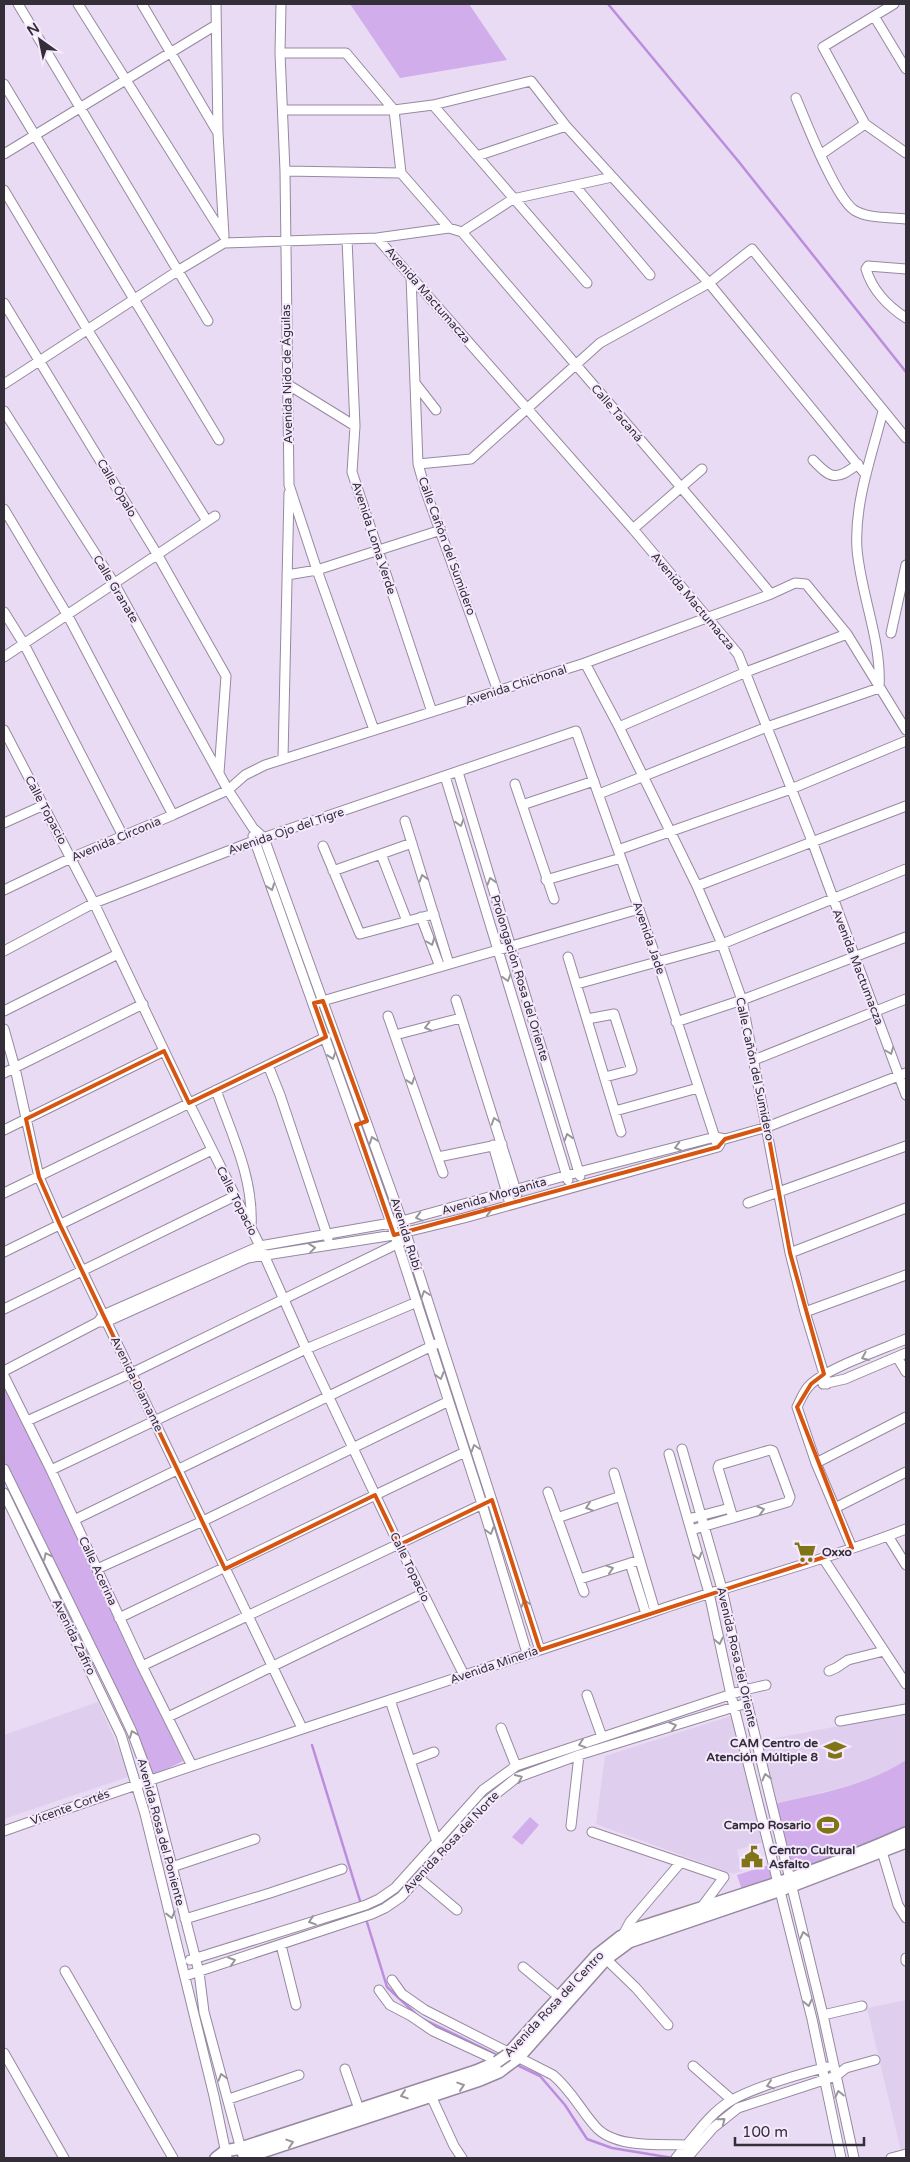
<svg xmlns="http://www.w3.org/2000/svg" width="910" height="2162" font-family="'Varela Round',sans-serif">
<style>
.built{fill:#e0ceee}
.green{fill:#d1adeb}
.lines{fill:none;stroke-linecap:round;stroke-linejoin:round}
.stream{stroke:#bc8cdd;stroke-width:2.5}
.minor-casing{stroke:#9689a0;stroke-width:11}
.major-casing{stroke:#9689a0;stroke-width:14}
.minor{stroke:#fff;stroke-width:9}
.major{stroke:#fff;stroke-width:11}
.major-bridge-casing{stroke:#9689a0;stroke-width:14;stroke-linecap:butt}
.major-bridge{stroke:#fff;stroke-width:11}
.oneway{stroke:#99969b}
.marked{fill:none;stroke:#d65510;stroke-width:4;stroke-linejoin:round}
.labels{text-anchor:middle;stroke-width:4;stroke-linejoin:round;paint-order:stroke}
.street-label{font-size:12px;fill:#332e37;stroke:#f5e9fe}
.poi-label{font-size:12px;font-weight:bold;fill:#332e37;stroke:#f5e9fe;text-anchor:start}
</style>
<rect width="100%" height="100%" fill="#e9dbf4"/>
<!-- built -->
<path class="built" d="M98,1702L131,1776L4,1819V1735Z
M906,1713V1760L893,1769L864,1782L775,1804L761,1741Z
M731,1716L764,1842L737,1850L742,1871L733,1874L596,1824L605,1756Z
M906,2000V2149L901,2151L867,2008Z"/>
<!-- green -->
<path class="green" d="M350,4H469L507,60L400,78Z
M4,1381L183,1761L153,1776L4,1461Z
M906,1760V1829L800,1870L798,1863L790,1865L775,1804C820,1793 867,1786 906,1760Z
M530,1817L539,1825L522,1845L512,1837Z
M769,1865L773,1880L742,1890L737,1875Z"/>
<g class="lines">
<!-- stream -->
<path class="stream" d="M608,4L739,162L906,372
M312,1745L361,1904
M366,1919L387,1987L418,2016
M423,2019L499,2056
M515,2064L540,2076L565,2105L587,2139L612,2148L673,2158"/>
<!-- minor casing -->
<g class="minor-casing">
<path id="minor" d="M18,4L208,321
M78,4L224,236
M142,4L218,133
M216,4L218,133L224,236
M281,4L280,53L285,171L289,485L317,570L374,730
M894,4L823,47L865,124L906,153
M874,16L906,69
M280,53H346L394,110L401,173L449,228
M4,84L219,440
M796,98C806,122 835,197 854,210C868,219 890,217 906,219
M433,105L587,283
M283,110H394L433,105L531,81L566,126L709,283L866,475
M4,154L216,25
M820,155L865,124
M477,156L566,126
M285,171L401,173
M575,186L650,275
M4,190L87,329L207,521
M462,232C565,353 670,472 771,594
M377,238L633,529L738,654L812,841L906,1095
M347,239L355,426L352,472L432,712
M906,269L868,266L866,269C872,290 889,307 906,318
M411,276L418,464L426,492L498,691
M4,303L157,554L226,676L219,773
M415,383L436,410
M4,384L179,270L224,243L377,238L449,228L462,232L513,199L612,177
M287,384L355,426
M4,411L114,583L228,790L253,828L264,838L402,1221L540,1650
M813,460C831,479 836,481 858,464
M418,464L471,459L600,343L709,283L752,249L906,438
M4,509L68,616L173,815
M633,529L702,469
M287,575L317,570L441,530
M4,612L24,644L123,836
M891,633L906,565
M4,657L215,516
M585,663L619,727L697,886L722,944L742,1000L790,1253L805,1312L827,1384
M619,727L746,672L847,634
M4,730L94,903L189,1103L260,1246L306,1349L399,1545L464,1675
M283,758L289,493
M458,772L580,1176
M445,776L568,1180
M515,784L554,899
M599,794L767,727L879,688C882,641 861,596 857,549C854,503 872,455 883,411
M522,805L594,781
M405,821L449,964
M4,823L44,805
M253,836L391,1223L482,1504L527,1653
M323,846L360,934L434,914
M618,850L791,789L906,741
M381,854L407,921
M333,871L412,843
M546,880L621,858
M697,886L906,806
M4,890L71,858L173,815L228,790L245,775L265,765L585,663L771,594L795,583L806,584L847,634L906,730
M421,917L440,967
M4,951L94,903L254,841L576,731L658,963L718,1147
M568,957L621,1132
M577,984L722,944L906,869
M456,1000L517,1194
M319,1002L639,909
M4,1011L118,954
M388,1016L443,1173
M587,1019L614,1014L632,1070L605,1077
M676,1022L742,1000L906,937
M4,1029L15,1068L39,1177L60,1225L302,1728
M395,1035L461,1018
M754,1060L906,999
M268,1065L280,1095L328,1238
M4,1073L143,1004
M216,1090C232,1135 254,1179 251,1227
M615,1111L698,1088
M4,1130L164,1051
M493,1145L510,1204
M438,1157L502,1144
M4,1193L326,1037
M748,1203L906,1146
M4,1252L212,1150
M790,1253L906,1208
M4,1309L235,1196
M805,1312L906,1275
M98,1322L103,1315L260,1246L402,1221L579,1172L715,1137L725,1139L767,1127L906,1073
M897,1357L906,1372
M4,1371L98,1322H106L248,1258L394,1235L464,1218L718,1147L720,1144
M4,1376L51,1470L142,1666L192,1766
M823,1384L845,1379L906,1353
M27,1421L132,1373L401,1242
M682,1449L722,1589L744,1690L823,2015L854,2158
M669,1454L709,1593L731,1695L812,2019L841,2158
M816,1463L906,1417
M4,1469L117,1700L132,1732L150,1780L199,1972L204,2012L242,2153
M51,1470L306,1349L417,1302
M614,1473L655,1611
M548,1492L584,1592
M4,1493L121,1735L145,1814L214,2096L227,2158
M835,1508L906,1472
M557,1518L621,1496
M688,1519L730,1508
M74,1520L436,1344
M691,1530L788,1502L790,1497L773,1451L770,1450L719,1465L718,1468L733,1518
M888,1536L906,1565
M852,1548L816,1463L797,1407C801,1399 804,1390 811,1384C828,1368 883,1349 906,1339
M823,1558L906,1684
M630,1563L646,1614
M97,1569L203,1521L447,1402
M580,1579L640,1560
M119,1618L465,1452
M142,1666L487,1502
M829,1671L836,1668L848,1660L884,1651
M587,1695L602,1737
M390,1700L438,1845
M168,1717L422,1594
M840,1721L906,1709
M501,1728L516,1766
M410,1761L434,1752
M571,1826L579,1755
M4,1831C220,1754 439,1685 656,1611C739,1582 825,1561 906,1529
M592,1832L724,1877L701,1908
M880,1845L898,1905L906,1918
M172,1867L255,1839
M419,1878L457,1910
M185,1919L270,1893L342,1869
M623,1935L630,1922L681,1862
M281,1945L296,2005
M906,1958V1961
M606,1959L636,1988L668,2025
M190,1960L366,1905L379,1899L395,1888L483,1790L516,1766L744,1690L766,1685
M523,1967L564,2001
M65,1971L173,2158
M185,1976L372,1914L385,1908L401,1897L486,1802L516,1778L579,1755L747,1703
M392,1980L402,1994L425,2010L553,2075C571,2090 580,2109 595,2126C614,2149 661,2144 688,2145
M379,1990L390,2005L411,2016L433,2031L498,2061L501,2064
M823,2015L862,2006
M4,2053L64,2158
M693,2066L732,2100
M345,2069L359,2109
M431,2096L454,2146L462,2158
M229,2099L299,2075
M676,2158C693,2139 709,2113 732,2100C756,2087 800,2074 827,2067
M687,2158L713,2128L738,2108L836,2076L846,2068L875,2060
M891,2158L906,2154"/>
</g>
<!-- major casing -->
<g class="major-casing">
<path id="major" d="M507,2055L597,1955L620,1937L638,1928C728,1899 820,1872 906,1833
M216,2158L225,2151L241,2148L476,2071L497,2062
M244,2158L480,2080L499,2072L519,2057L606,1959L629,1942L781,1890L906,1842"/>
</g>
<!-- minor -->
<use href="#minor" class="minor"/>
<!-- major -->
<use href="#major" class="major"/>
<!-- major-bridge casing -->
<g class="major-bridge-casing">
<path id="major-bridge" d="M497,2062L507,2055"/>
</g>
<!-- major-bridge -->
<use href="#major-bridge" class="major-bridge"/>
</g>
<!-- one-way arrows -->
<defs><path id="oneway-chevron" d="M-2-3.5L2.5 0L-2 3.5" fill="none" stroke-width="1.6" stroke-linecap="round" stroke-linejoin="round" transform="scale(1.25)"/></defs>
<g class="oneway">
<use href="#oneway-chevron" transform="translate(460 823) rotate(73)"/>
<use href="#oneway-chevron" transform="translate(423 878) rotate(-107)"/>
<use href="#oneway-chevron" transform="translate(491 881) rotate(-107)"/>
<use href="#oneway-chevron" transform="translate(271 887) rotate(70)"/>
<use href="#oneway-chevron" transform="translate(431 942) rotate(69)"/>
<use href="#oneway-chevron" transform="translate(507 978) rotate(73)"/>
<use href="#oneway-chevron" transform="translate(428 1027) rotate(166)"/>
<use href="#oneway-chevron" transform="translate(890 1051) rotate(69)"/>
<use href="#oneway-chevron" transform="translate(332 1056) rotate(71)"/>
<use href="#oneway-chevron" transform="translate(411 1081) rotate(71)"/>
<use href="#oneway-chevron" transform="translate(495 1121) rotate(-108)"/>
<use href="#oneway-chevron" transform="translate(568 1137) rotate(-107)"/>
<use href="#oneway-chevron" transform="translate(373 1140) rotate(-110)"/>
<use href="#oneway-chevron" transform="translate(678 1147) rotate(166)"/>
<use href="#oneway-chevron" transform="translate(488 1211) rotate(-16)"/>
<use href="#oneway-chevron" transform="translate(419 1217) rotate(165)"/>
<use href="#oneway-chevron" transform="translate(312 1248) rotate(-7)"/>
<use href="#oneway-chevron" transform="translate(425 1294) rotate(-108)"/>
<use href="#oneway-chevron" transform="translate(865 1357) rotate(157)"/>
<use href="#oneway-chevron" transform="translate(440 1376) rotate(73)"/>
<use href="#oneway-chevron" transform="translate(475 1448) rotate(-108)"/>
<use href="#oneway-chevron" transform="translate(589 1507) rotate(161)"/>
<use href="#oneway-chevron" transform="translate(761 1510) rotate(-16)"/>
<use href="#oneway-chevron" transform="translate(490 1531) rotate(73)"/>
<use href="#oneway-chevron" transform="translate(47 1556) rotate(-116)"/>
<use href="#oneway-chevron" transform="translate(698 1556) rotate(75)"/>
<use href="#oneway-chevron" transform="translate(610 1569) rotate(-18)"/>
<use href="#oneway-chevron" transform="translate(525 1603) rotate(-108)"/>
<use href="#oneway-chevron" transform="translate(719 1641) rotate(78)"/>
<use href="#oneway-chevron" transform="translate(673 1726) rotate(-17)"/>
<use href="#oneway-chevron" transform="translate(133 1734) rotate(-112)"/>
<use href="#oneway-chevron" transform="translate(582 1744) rotate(161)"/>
<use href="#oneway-chevron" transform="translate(766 1777) rotate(-104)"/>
<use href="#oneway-chevron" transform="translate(519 1778) rotate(-25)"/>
<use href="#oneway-chevron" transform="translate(171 1915) rotate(76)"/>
<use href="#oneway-chevron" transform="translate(312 1921) rotate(162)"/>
<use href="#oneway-chevron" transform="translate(804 1935) rotate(-104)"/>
<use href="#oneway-chevron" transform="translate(232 1961) rotate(-18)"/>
<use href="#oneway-chevron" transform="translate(808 2003) rotate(77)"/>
<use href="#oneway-chevron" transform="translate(222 2077) rotate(-107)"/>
<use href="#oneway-chevron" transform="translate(770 2085) rotate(162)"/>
<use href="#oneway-chevron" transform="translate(461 2086) rotate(-18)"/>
<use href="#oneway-chevron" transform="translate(839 2094) rotate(-102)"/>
<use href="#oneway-chevron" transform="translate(404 2095) rotate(162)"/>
<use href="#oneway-chevron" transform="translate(722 2121) rotate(-39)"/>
<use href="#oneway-chevron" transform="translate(290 2143) rotate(-18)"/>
</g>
<!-- marked area -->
<path class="marked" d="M323,1001L367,1121L356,1125L394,1235L718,1147L725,1139L767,1127L790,1253L824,1374L811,1384L797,1407L852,1548L540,1650L492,1500L399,1545L375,1495L225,1569L60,1225L39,1177L26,1119L164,1051L189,1103L326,1037L314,1003Z"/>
<!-- icons -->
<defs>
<g id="supermarket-bare" transform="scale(1.725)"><path d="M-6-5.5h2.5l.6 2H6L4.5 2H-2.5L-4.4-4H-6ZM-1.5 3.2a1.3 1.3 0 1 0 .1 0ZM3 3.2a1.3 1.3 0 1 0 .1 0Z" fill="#817416" stroke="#f5e9fe" stroke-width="2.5" paint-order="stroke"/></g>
<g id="school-bare" transform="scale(1.725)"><path d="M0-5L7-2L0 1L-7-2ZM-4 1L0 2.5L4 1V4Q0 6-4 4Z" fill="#817416" stroke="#f5e9fe" stroke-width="2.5" paint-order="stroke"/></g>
<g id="stadium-bare" transform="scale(1.725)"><path d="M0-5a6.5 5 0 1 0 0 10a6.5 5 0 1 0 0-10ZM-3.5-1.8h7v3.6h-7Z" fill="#817416" stroke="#f5e9fe" stroke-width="2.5" paint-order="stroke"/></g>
<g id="civic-bare" transform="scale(1.725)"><path d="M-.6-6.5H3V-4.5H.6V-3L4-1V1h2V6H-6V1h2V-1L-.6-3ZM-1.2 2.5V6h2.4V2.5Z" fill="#817416" stroke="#f5e9fe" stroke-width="2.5" paint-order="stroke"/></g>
</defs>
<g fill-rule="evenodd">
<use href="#supermarket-bare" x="805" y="1552"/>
<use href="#school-bare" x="835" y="1750"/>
<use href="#stadium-bare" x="828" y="1825"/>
<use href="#civic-bare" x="752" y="1857"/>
</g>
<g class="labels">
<!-- street labels -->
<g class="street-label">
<text transform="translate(428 295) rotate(49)" y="4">Avenida Mactumacza</text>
<text transform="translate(287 374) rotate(-91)" y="4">Avenida Nido de Águilas</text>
<text transform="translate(617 413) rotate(49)" y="4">Calle Tacaná</text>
<text transform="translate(117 488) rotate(59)" y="4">Calle Ópalo</text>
<text transform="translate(374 538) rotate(72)" y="4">Avenida Loma Verde</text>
<text transform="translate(447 546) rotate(70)" y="4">Calle Cañón del Sumidero</text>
<text transform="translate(116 589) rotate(59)" y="4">Calle Granate</text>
<text transform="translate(693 601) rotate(50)" y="4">Avenida Mactumacza</text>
<text transform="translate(516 685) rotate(-18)" y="4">Avenida Chichonal</text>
<text transform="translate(46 810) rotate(62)" y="4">Calle Topacio</text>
<text transform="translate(286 831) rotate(-19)" y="4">Avenida Ojo del Tigre</text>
<text transform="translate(116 839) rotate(-23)" y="4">Avenida Circonia</text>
<text transform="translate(649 938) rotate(71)" y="4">Avenida Jade</text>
<text transform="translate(858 967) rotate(69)" y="4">Avenida Mactumacza</text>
<text transform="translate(520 978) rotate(73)" y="4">Prolongación Rosa del Oriente</text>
<text transform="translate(755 1069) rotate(78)" y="4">Calle Cañón del Sumidero</text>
<text transform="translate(494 1196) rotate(-16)" y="4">Avenida Morganita</text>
<text transform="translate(237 1201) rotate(63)" y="4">Calle Topacio</text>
<text transform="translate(406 1234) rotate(72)" y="4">Avenida Rubí</text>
<text transform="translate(137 1384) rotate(64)" y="4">Avenida Diamante</text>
<text transform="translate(410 1567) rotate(64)" y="4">Calle Topacio</text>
<text transform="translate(98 1571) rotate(65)" y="4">Calle Acerina</text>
<text transform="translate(74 1637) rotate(64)" y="4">Avenida Zafiro</text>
<text transform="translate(737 1657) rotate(77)" y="4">Avenida Rosa del Oriente</text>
<text transform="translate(494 1665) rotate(-19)" y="4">Avenida Minería</text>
<text transform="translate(70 1807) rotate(-20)" y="4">Vicente Cortés</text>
<text transform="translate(161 1832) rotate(75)" y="4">Avenida Rosa del Poniente</text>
<text transform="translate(451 1842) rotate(-47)" y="4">Avenida Rosa del Norte</text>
<text transform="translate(554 2004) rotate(-47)" y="4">Avenida Rosa del Centro</text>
</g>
<!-- poi labels -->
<g class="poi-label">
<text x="822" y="1556">Oxxo</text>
<text x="818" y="1747" text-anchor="end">CAM Centro de<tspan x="818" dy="14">Atención Múltiple 8</tspan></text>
<text x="811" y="1829" text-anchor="end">Campo Rosario</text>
<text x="769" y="1854">Centro Cultural<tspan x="769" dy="14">Asfalto</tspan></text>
</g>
</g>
<!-- border -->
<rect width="910" height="2162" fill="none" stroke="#332e37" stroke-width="10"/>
<!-- north arrow -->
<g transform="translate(40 40) rotate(327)" stroke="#f5e9fe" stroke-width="4" paint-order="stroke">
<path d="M0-4L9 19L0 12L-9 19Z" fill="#332e37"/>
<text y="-8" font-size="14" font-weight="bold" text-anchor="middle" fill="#332e37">N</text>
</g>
<!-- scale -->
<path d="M735 2137v8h129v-8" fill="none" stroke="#332e37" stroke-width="2.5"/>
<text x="742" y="2137" font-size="15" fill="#332e37" stroke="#f5e9fe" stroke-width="4" paint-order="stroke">100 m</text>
</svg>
